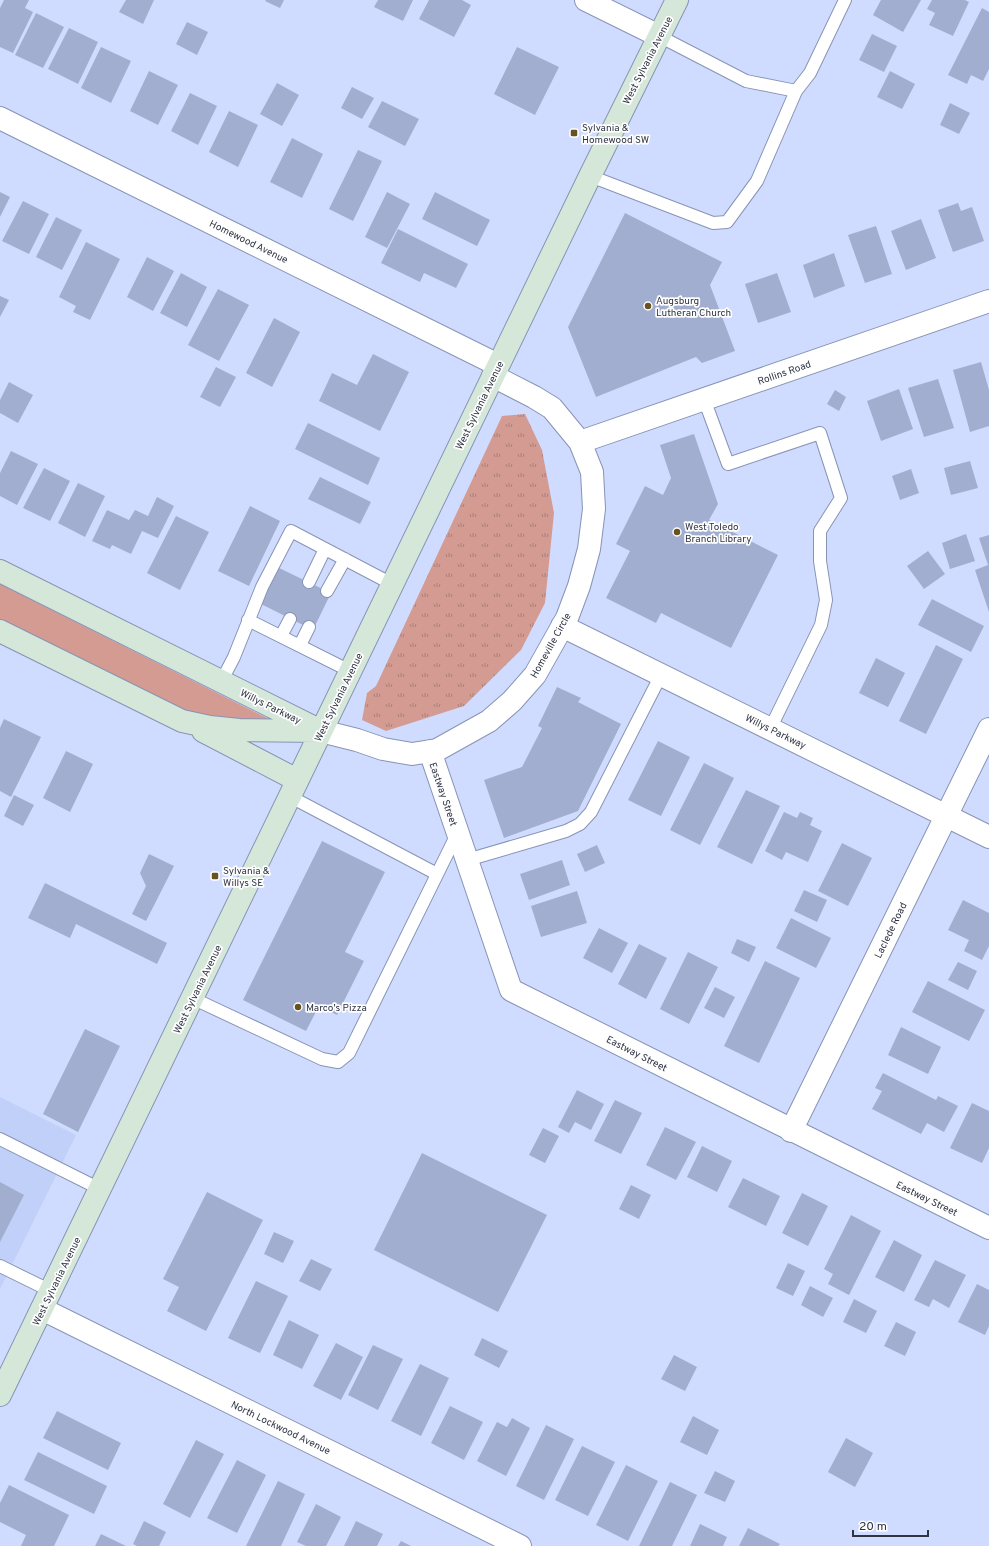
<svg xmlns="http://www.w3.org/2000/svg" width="989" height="1546" font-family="Overpass,sans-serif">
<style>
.built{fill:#c0d0f8}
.grass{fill:#d49b92}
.park{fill:url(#park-tufts)}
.building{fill:#a1aecf}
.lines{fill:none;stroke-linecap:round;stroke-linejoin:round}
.service-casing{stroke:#8794b4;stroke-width:14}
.minor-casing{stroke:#8794b4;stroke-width:24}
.secondary-casing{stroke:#8794b4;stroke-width:24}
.service{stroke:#fff;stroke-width:12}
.minor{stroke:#fff;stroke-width:22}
.secondary{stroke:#d5e7d8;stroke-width:22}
.poi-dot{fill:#665321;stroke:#fefefe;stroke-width:1.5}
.labels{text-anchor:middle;stroke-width:3.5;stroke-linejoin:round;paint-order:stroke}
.street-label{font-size:10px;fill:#2f3442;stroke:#fefefe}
.poi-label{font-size:10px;fill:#2f3442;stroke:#fefefe;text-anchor:start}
</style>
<defs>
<pattern id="park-tufts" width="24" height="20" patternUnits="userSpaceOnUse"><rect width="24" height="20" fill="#d49b92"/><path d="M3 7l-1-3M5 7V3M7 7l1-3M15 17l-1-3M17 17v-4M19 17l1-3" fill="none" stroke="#ac7f79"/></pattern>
</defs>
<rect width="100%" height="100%" fill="#cfdcff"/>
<!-- built -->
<path class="built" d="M0,1097L76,1135L0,1289Z"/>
<!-- grass -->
<path class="grass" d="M0,584L269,719V723L190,714L0,620Z"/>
<!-- park -->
<path class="park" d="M525,414L542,450L554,513L545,603L521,650L464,706L386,731L362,720L367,693L376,686L502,416Z"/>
<!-- building -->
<path class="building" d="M4,0H29L25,8L33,12L13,53L0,47V8Z
M126,0H154L143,24L119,12Z
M266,0H284L280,8L265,1Z
M378,0H413L403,21L374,7Z
M429,0H462L471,5L454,37L419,19Z
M881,0H921L903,32L873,15Z
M932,0H965L969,2L953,36L929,25L935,13L927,9Z
M982,8L989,12V69L983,81L971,75L967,84L948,75Z
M36,13L64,27L43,68L15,55Z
M187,22L208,32L197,55L176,44Z
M69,28L98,42L78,84L48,69Z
M872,34L897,46L884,72L859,60Z
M101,47L131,61L111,103L81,88Z
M517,47L559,67L535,115L494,94Z
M149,71L178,85L158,125L130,111Z
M890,71L915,84L902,109L877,97Z
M277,83L299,95L282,126L260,114Z
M352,87L374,98L362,119L341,108Z
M190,93L217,106L198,145L171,131Z
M382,101L419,119L405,146L368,127Z
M950,103L970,113L959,134L940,125Z
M229,111L258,125L238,167L209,152Z
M292,138L323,154L302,198L270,182Z
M358,150L382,161L353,221L329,209Z
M0,192L10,197L0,217Z
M387,192L410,204L387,248L365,237Z
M435,192L490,220L477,246L422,219Z
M23,201L49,214L29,254L2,241Z
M958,203L961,211L972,207L984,241L953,252L938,210Z
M625,213L722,262L710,285L735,351L702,363L696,357L596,397L568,327Z
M56,217L82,230L62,270L36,257Z
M921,219L936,258L906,270L891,231Z
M876,226L892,274L865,283L848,235Z
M398,229L468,264L456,288L424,273L420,282L381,263Z
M86,242L120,259L90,320L73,312L76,306L59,297Z
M834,253L845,286L814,298L803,265Z
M147,257L174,271L153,311L127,297Z
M181,273L207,287L187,327L160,313Z
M777,273L791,312L758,323L745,284Z
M218,289L249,305L219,361L188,345Z
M0,296L9,300L0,317Z
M274,318L300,332L272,387L246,373Z
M373,354L409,372L380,431L319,401L332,373L357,385Z
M981,362L989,390V426L970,432L953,370Z
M216,367L236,377L220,407L200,397Z
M938,379L954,428L924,437L908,388Z
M9,382L33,395L18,423L0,413V400Z
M899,389L913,429L881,441L867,401Z
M835,390L846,397L839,411L827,404Z
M308,423L380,458L368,485L295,449Z
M694,434L718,504L709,520L778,555L731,648L661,613L656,623L606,598L630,551L616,544L645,486L663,495L671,478L660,445Z
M11,451L38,464L17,505L0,496V473Z
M970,461L978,488L951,495L944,468Z
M44,468L70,481L50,521L23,508Z
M911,469L919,493L900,500L892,476Z
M320,477L371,502L360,524L308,499Z
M78,483L105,496L85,537L58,523Z
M157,497L174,506L158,538L142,531L131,554L112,545L110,549L92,541L107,510L129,520L135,510L148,516Z
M250,506L280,521L249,586L218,571Z
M176,516L209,532L180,590L147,573Z
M966,534L975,561L950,569L942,543Z
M989,535V612L975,570L988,565L979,538Z
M928,551L945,574L924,589L907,566Z
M277,567L331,593L313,630L259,603Z
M932,599L984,626L971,652L918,625Z
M936,645L963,659L926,734L899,721Z
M876,658L905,673L888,707L859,693Z
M557,687L581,698L578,702L621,724L578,811L504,838L484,780L522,767L542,728L538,726Z
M4,719L41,737L11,797L0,791V728Z
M658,741L690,757L661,816L628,800Z
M66,751L93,764L70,812L43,798Z
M704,763L734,778L700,845L670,830Z
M746,790L780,806L752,864L717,847Z
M14,795L34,805L23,826L4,816Z
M784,812L797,818L800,812L813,818L810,825L822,831L808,862L786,852L782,860L765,851Z
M322,841L385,872L345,952L364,961L337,1015L319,1006L306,1031L243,1000Z
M842,843L872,858L848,906L818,891Z
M597,845L605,863L585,872L577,854Z
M149,854L174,866L146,921L132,914L146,886L140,873Z
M562,860L570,885L529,900L520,874Z
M45,883L167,943L157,964L76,924L70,938L28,918Z
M804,890L827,900L817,922L794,911Z
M577,891L587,923L541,937L531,906Z
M963,900L989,913V946L982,960L964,951L969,940L948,930Z
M791,918L831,938L816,968L776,948Z
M599,928L628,943L612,973L583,958Z
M737,939L756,947L749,962L731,953Z
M639,944L667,958L646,999L618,984Z
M688,952L718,967L689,1024L660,1009Z
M765,961L800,978L759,1063L724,1046Z
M958,962L977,971L968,990L948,980Z
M928,981L985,1010L969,1041L912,1012Z
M715,987L735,997L724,1018L704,1008Z
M901,1027L941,1047L928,1074L888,1055Z
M85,1029L120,1046L78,1132L43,1114Z
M883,1073L936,1100L938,1096L958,1106L944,1132L927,1123L921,1134L872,1109L882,1091L875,1088Z
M577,1090L604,1104L591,1130L575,1122L569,1133L558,1127Z
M615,1100L642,1113L621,1154L594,1141Z
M972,1103L989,1111V1148L982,1163L950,1148Z
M665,1127L696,1142L676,1180L646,1165Z
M543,1128L559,1136L545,1163L529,1155Z
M702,1146L732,1161L717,1192L687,1177Z
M422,1153L547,1215L498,1312L374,1250Z
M743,1178L780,1196L766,1226L728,1207Z
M0,1182L24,1195L0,1242Z
M631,1185L651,1195L639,1219L619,1209Z
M207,1192L263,1220L206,1331L167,1311L179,1287L163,1279Z
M802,1193L828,1206L808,1246L782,1233Z
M851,1215L881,1231L849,1295L828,1284L833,1274L824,1269Z
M274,1232L294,1241L283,1263L264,1254Z
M894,1240L922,1255L904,1292L875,1277Z
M311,1259L332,1269L320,1291L299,1281Z
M935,1260L966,1275L949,1308L933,1299L929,1307L914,1300Z
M788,1263L805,1271L793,1296L776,1288Z
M256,1281L288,1296L260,1353L228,1338Z
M977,1284L989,1290V1326L985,1335L958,1322Z
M810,1286L833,1298L823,1317L801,1305Z
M854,1299L877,1311L866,1333L843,1322Z
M289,1320L319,1335L302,1369L273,1355Z
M896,1322L916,1332L905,1356L884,1346Z
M482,1338L508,1351L499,1368L474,1355Z
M336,1343L363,1357L341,1400L313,1386Z
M373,1345L403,1359L378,1410L348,1395Z
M674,1355L697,1367L685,1391L661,1379Z
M420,1364L449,1378L421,1436L391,1421Z
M450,1406L483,1422L464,1460L431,1443Z
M57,1411L121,1443L108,1470L43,1438Z
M693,1416L719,1430L707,1455L680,1442Z
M512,1418L530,1428L506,1476L477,1461L497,1422L507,1427Z
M546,1425L574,1439L544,1500L516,1486Z
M846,1438L873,1453L855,1487L828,1472Z
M196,1440L224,1454L190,1518L163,1504Z
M582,1446L615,1462L588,1516L555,1500Z
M38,1452L107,1486L94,1514L24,1480Z
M237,1460L266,1475L237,1533L207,1518Z
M626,1465L658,1481L628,1541L596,1525Z
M715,1471L735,1481L725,1502L704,1493Z
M278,1481L305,1494L281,1546H246Z
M670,1482L697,1495L672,1546H639Z
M9,1485L69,1515L54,1546H21L26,1535L0,1522V1503Z
M316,1504L341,1517L326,1546H306L297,1542Z
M144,1521L166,1532L159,1546H137L133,1544Z
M356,1521L383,1534L377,1546H344Z
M700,1524L727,1537L723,1546H690Z
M748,1528L780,1544L778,1546H739Z
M101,1534L126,1546H95Z
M401,1541L411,1546H398Z"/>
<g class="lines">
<!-- service casing -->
<g class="service-casing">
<path id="service" d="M659,36L746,81L796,91L810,73L845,0
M590,176L713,223L727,222L757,181L796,91
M704,399L728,464L820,433L841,498L820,531V561L826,600L821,625L770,729
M309,582L325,549
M327,591L345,559
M248,620L350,671
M281,636L290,619
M300,645L309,627
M221,682L234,657L262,587L291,531L392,584
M289,796L437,874
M467,860L566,831L580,824L591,812L661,675
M192,998L322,1059L338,1062L349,1053L458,832
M0,1139L100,1189
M0,1266L51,1291"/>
</g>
<!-- minor casing -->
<g class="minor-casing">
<path id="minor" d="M586,0L659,36
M0,118L498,365
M580,442L989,301
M562,626L989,837
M321,731L357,740L383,749L412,754L437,750L489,721L512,701L535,675L567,618L579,586L589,549L594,509L592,472L580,442L552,408L534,397L493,376
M430,751L511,990L989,1228
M791,1131L989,729
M42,1309L520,1546"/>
</g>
<!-- secondary casing -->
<g class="secondary-casing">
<path id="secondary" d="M0,571L321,731
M0,631L182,721L210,727L239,730L318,731
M203,731L297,780
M0,1395L590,176L677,0"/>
</g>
<!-- service -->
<use href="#service" class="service"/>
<!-- minor -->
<use href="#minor" class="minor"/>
<!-- secondary -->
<use href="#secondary" class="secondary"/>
</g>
<!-- markers -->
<g class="poi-dot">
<rect x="570" y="129" width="8" height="8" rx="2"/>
<circle cx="648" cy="306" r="4"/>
<circle cx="677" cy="532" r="4"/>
<rect x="211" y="872" width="8" height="8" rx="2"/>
<circle cx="298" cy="1007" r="4"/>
</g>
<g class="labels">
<!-- street labels -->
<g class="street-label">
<text transform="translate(647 60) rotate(-63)" y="4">West Sylvania Avenue</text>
<text transform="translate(249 241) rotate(26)" y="4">Homewood Avenue</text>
<text transform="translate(784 372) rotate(-19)" y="4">Rollins Road</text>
<text transform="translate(479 405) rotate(-64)" y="4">West Sylvania Avenue</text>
<text transform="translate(550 645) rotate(-61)" y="4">Homeville Circle</text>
<text transform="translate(338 697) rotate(-64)" y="4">West Sylvania Avenue</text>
<text transform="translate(271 706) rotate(26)" y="4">Willys Parkway</text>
<text transform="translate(776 731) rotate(26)" y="4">Willys Parkway</text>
<text transform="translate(444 794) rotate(71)" y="4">Eastway Street</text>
<text transform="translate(890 930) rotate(-64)" y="4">Laclede Road</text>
<text transform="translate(197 989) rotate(-64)" y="4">West Sylvania Avenue</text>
<text transform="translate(637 1053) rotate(27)" y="4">Eastway Street</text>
<text transform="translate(927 1198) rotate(26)" y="4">Eastway Street</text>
<text transform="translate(56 1281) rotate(-64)" y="4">West Sylvania Avenue</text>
<text transform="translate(281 1427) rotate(26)" y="4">North Lockwood Avenue</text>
</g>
<!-- poi labels -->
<g class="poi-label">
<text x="582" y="131">Sylvania &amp;<tspan x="582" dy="12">Homewood SW</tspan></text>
<text x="656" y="304">Augsburg<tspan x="656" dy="12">Lutheran Church</tspan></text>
<text x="685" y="530">West Toledo<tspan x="685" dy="12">Branch Library</tspan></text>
<text x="223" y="874">Sylvania &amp;<tspan x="223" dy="12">Willys SE</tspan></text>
<text x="306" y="1011">Marco's Pizza</text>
</g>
</g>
<!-- scale -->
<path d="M853 1530v6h75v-6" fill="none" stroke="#2f3442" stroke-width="2"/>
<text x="859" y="1530" font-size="12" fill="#2f3442" stroke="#fefefe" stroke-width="3" paint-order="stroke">20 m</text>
</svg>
